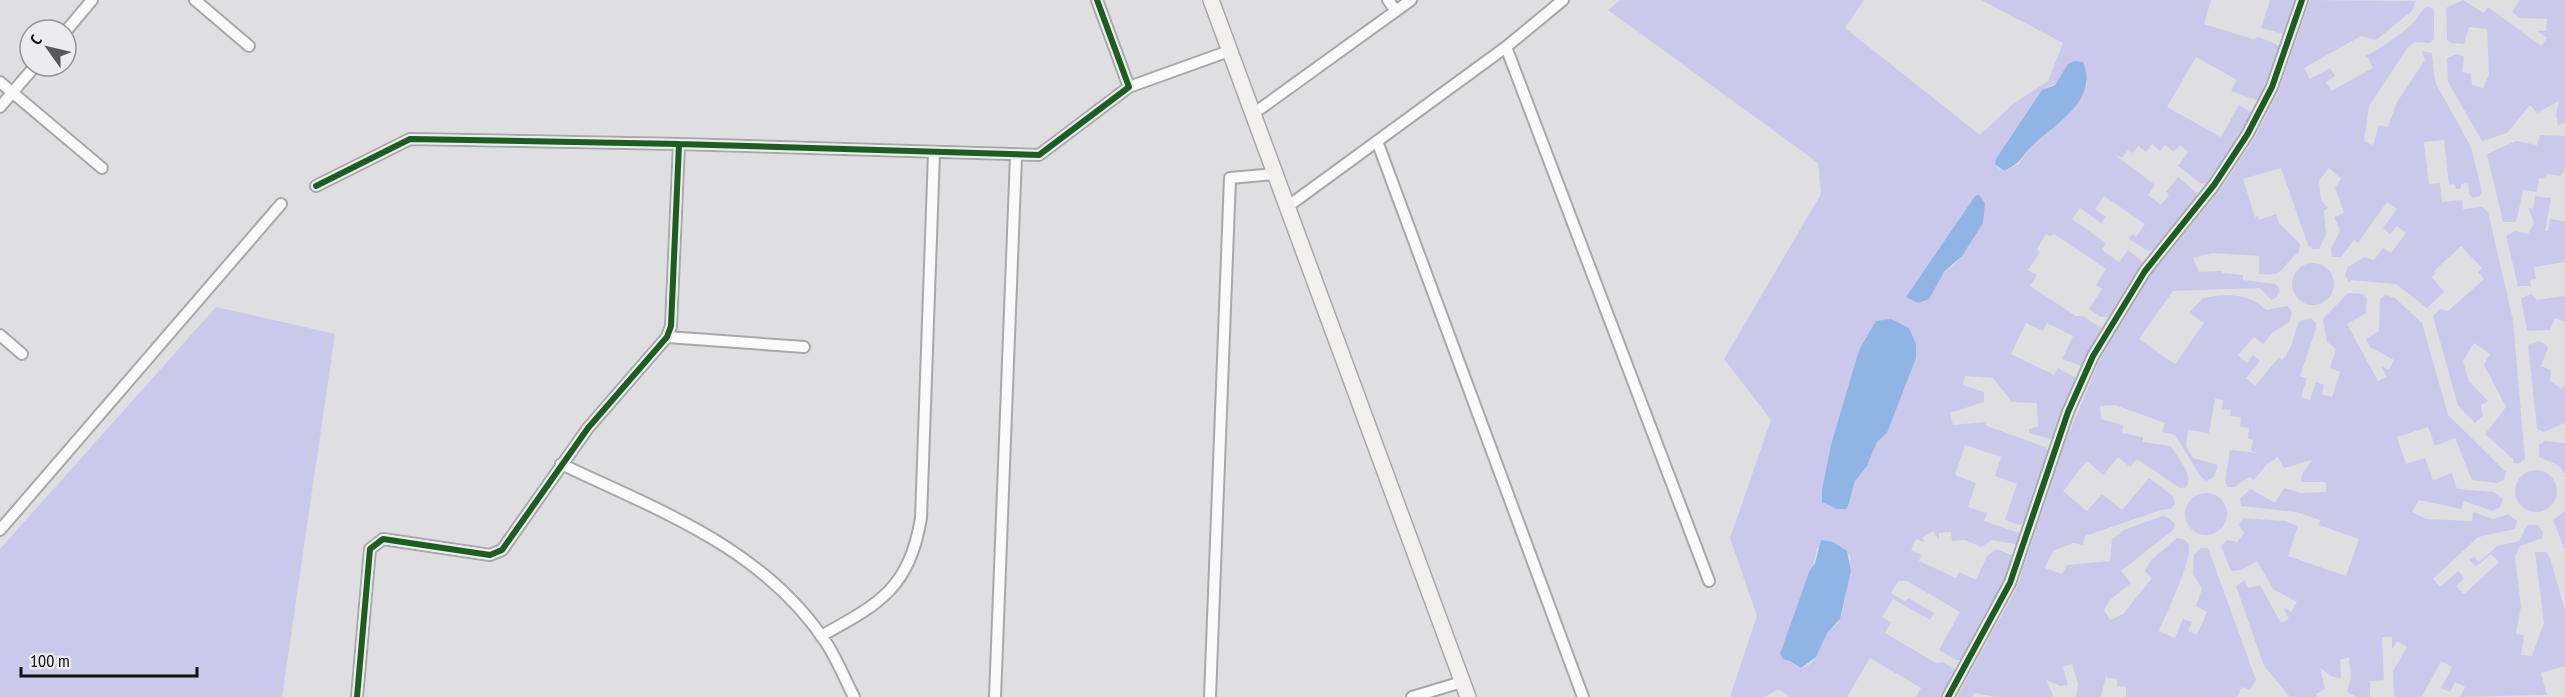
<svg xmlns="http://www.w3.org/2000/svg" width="2565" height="697" font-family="'PT Sans Narrow',sans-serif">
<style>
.green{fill:#cbc9eb;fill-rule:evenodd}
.water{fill:#90b4e3}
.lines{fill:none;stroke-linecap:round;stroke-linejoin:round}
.street-casing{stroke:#a8a8aa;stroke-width:14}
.secondary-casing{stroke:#a8a8aa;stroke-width:18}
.street{stroke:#fafafb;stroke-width:10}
.secondary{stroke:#f2efef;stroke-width:15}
.cycleway-casing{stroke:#ebebf0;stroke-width:10}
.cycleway{stroke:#1b5e20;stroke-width:6}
</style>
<rect width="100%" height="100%" fill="#dfdfe2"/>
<!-- green -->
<path class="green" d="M1620,0H1864L1845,28L1980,135L2013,104L2048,81L2063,43L1981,0H2211L2204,24L2253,39L2259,37L2280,46L2267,85L2259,101L2231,91L2237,80L2196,57L2167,107L2221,137L2239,105L2253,113L2243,133L2208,184L2200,183L2178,166L2188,152L2180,145L2174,152L2165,145L2160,151L2152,144L2146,152L2138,146L2133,153L2128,150L2122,158L2114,154L2155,185L2148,195L2161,205L2169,195L2166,192L2178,177L2197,193L2195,201L2154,249L2148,251L2129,239L2132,234L2136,237L2145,224L2104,196L2095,209L2106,217L2101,223L2080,208L2072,219L2106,243L2102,250L2119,262L2128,250L2143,262L2108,317H2101L2089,309L2102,289L2096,285L2106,269L2054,234L2050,236L2046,234L2037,249L2040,252L2028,270L2037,275L2030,286L2076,316H2083L2101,328L2081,366L2062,359L2073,336L2047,323L2043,331L2026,323L2011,354L2054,375L2058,368L2076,378L2054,437L2050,439L2029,433V429L2038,427L2037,403L2012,402L1993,378L1965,376L1963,385L1984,392V402L1950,413L1953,425L1984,422L1987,426L2045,447L2049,452L2026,522L2019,525L2005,520L2017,484L1995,476L2001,457L1965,445L1955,475L1976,483L1968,507L1987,513L1984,521L2019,533L2018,545L1992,540L1981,547L1965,540L1952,541L1951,532L1939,533V540L1933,531L1922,538L1925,542L1916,539L1911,550L1921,555L1919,561L1956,578L1959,572L1976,580L1987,556L1996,549L2014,556L2005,581L1963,660H1956L1939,650L1960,612L1907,581H1898L1891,593L1906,602L1908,598L1934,613L1930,620L1893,599L1882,617L1891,622L1885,633L1936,663L1943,662L1954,669L1956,674L1943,697H1916L1921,688L1870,658L1847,697H1790L1778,689L1765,697H1730L1757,616L1730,538L1771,420L1724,359L1821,194L1818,163L1608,10ZM2085,68L2087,84L2067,116L2031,146L2019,164L2004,171L1996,167L2042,90ZM1975,196C1973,212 1973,233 1967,247C1957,270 1927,283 1906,297ZM1859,350L1892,419L1887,433L1877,442L1867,466L1855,481L1848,506L1822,490ZM1817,548L1850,555C1851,566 1844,615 1838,623C1835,627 1830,628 1827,632C1819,644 1819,664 1801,668L1788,660C1790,643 1792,625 1796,609C1802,587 1815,569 1817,548Z
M2270,0H2297L2284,34L2261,28Z
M2310,0L2416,1L2412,11L2376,40L2361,36L2304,68L2310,79L2330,68L2335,76L2326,82L2331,91L2373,68L2368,58L2364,57C2381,48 2397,37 2412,24C2418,18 2420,10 2428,6L2434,9V39L2430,43L2415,42L2408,47L2369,106L2364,141L2373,145L2379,125L2388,127L2397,102L2425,60L2422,51L2432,53L2435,82L2471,147L2482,192L2480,196L2473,198L2469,194L2468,183L2461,184V188L2456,189L2455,184L2449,185L2444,140L2424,142L2429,184L2440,183L2442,202L2462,200L2463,209L2482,207L2488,212L2513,320L2525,459L2518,464L2513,463L2514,460L2485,434L2506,407L2484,365L2490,354L2474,343L2463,361L2469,381L2488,401L2481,405L2483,416L2475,423L2458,406L2433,316L2440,309L2448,311L2484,279L2478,272L2482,268L2461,246L2434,271L2436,273L2432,277L2444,292L2427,308L2396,284L2351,280L2349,282L2345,275L2348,267L2364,257L2374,260L2383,248L2391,253L2406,233L2397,226L2390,234L2383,228L2397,209L2387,202L2358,243L2354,240L2341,257H2332L2331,249L2340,230L2334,217L2344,213L2335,188L2341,179L2329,168L2319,181L2321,200L2328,208L2324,211L2326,234L2319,249H2312L2308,245L2281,168L2243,179L2255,217L2258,216L2259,220L2276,214L2279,223L2300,244L2299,252C2279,267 2287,277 2259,274V256L2212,253L2193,258L2199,272L2222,271V273L2243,275V280L2276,284L2280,290L2276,298L2271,300L2260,288L2173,291L2139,339L2175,364L2204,323L2189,313L2202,299C2223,292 2250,293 2266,310L2287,306L2291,310C2293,324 2283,325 2273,332C2270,335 2266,341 2263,344L2254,337L2238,355L2247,363L2253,355L2260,361L2246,378L2255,386L2279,357L2282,360C2296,343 2291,338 2300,321L2311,318L2316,323V328L2300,376L2307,378L2301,397L2310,400L2316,382L2324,385L2322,394L2332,397L2340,372L2330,368L2336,349L2327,342L2323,319L2348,293L2363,294L2367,298L2366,313L2347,324L2378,381L2387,377L2381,366L2389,370L2394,360L2370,347L2366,339L2379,331L2380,299L2386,295L2395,298L2422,323L2448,415L2506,472L2504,480L2497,483L2472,480L2455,438L2435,446L2428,427L2397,437L2406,464L2425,458L2433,480L2452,473L2457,489L2494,492L2503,499L2500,507L2492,511L2464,501L2461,509L2419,500L2412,512L2426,519L2472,521L2473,512L2493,519L2508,514L2517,521L2515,529L2478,537L2433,579L2440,587L2458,571L2464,578L2456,586L2464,594L2499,562L2491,554L2476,567L2470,560L2474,556L2479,562L2497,546L2519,541L2527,525H2538L2543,532L2542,538L2520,546L2515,557L2521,606L2516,634L2524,635L2521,655L2532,656L2544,623L2535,552H2546L2550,558L2565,610V666L2541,673L2547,695L2460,697L2465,687L2455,682L2450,692L2441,688L2452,667L2441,661L2422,697H2394L2393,671L2407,647L2397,641L2392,649V637H2382L2384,680L2370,681V697H2356L2347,692L2351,678L2349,657L2340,660L2341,678L2333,677L2320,668L2325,689L2316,694L2317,697H2290L2264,666L2236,586L2245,580L2248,588L2260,585L2281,623L2289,619L2283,607L2291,612L2297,602L2273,589L2257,561L2241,570L2231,571L2221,546L2227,540L2237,542L2244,533L2239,525L2243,518L2285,521L2298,526L2288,556L2346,576L2359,539L2319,525L2320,520L2296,512L2241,506L2240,498L2251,489L2275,503L2284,488L2301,493L2326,492V482H2301L2302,474L2312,460L2284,468L2278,457L2267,464L2254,480L2249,477L2234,487H2228L2225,481L2230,450L2259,453L2251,451L2253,440L2248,439L2249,428L2240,427L2241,417L2230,416L2231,410L2222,409L2223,400L2215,399L2209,433L2188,430L2186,446L2193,458L2218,465L2214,477L2206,481L2201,477L2175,435L2162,432L2165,423L2115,405L2100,406L2101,419L2123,425L2122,433L2143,437V442L2171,446C2178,458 2196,477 2185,488H2180L2137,459L2130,467L2118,457L2103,475L2087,461L2063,491L2087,511L2102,494L2122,510L2149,478L2173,496L2175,504L2171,509L2161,510L2085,536L2083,545L2073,543L2053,551L2045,568L2062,574L2067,565L2110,561L2112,539L2124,530L2162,516L2167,517L2175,524L2173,530L2121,571L2131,583L2110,600L2104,610L2110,620L2123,614L2152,578L2145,571L2151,560L2177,538L2183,539C2186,541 2188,542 2189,545C2193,558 2165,616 2159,631L2175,638L2183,619L2192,622L2188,631L2197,635L2207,612L2196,606L2202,589L2193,574L2194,554L2201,548H2208L2256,680L2250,690L2242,687L2237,697H2126V687L2117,686V679L2107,678V672L2101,697H2076L2078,684L2072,664L2063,667L2068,685L2060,686L2046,680L2054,697H1996L1974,693L1973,697H1957L2017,587L2064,445L2100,359L2151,275L2220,190L2254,139L2279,90Z
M2463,0L2484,13L2488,7L2541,46L2547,38L2537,31H2546L2547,19L2519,18L2512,12L2520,0H2565V123L2558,125L2556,115L2559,101L2537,113L2530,105L2507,133L2482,141L2448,82L2447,58L2458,54L2464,57L2462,72L2471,74L2472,85L2483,88L2489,75L2487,29L2469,27L2464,44L2452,43L2447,40L2446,8Z
M2540,135L2565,136V169L2561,176L2547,174L2546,179L2539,178L2537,192L2523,190L2517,219L2515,222H2503L2487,154L2516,141L2537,145Z
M2535,196L2551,198L2545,231H2548L2550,219L2565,221V262L2534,267L2536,279L2530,280L2531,286H2518L2506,236L2515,231L2528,234L2534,223L2528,208H2533Z
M2292 284a21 21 0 1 1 42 0a21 21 0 1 1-42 0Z
M2531,294L2537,300L2565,296V322L2555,318L2550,330L2527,331L2521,298Z
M216,307L335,334L282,697H0V549Z
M2539,341L2545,344L2548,348L2541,366L2551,370L2550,381L2562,389L2565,384V423L2544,432L2537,429L2528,345Z
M2545,441L2565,443V474L2558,465L2539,457V445Z
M2515 491a21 21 0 1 1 42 0a21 21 0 1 1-42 0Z
M2185 514a21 21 0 1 1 42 0a21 21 0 1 1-42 0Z
M2565,511V548H2564L2553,520Z"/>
<!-- water -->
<path class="water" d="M2074,61L2083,62C2099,99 2057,123 2034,144C2020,157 2024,161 2004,171L1995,164L1996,159L2042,90L2055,85L2068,64Z
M1979,195L1985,203L1983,223L1962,256L1944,272L1929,299L1918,303L1906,297L1975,196Z
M1891,319L1909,328L1916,344V358L1887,433L1877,442L1867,466L1855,481L1848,506L1846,509H1837L1822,502V490L1831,445L1859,350L1876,321Z
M1821,540L1833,542L1847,551L1851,571L1840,619L1827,633L1816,657L1801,668L1790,661L1783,659L1780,654L1809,572L1815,563Z"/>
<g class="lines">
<!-- street casing -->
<g class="street-casing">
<path id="street" d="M195,0L249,46
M1388,0L1396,11
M66,31L92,0
M1506,47L1709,581
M0,82L102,168
M1129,87L1229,51
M0,107L35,66
M1253,114L1411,0
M1377,141L1583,697
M316,186L410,139L679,144L1039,155L1129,87L1097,0
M1287,207L1506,47L1563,0
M0,335L22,354
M667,337L804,347
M561,464C660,511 764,548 827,644C837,660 845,679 854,697
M0,530L281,204
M821,636C879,604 909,589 921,518L934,153
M357,697L370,549L383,539L490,555L502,550L588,428L667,337L671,326L679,144
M995,697L1016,156
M1210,697L1230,178L1274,174
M1412,697L1462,682
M1948,697L2010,583L2068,412L2093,356L2145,271L2214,185L2247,135L2272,87L2302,0"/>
</g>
<!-- secondary casing -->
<g class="secondary-casing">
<path id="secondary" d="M1211,0L1468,697"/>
</g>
<!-- street -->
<use href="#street" class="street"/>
<!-- secondary -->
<use href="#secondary" class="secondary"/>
<!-- cycleway casing -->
<g class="cycleway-casing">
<path id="cycleway" d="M316,186L410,139L679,144L1039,155L1129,87L1097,0
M357,697L370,549L383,539L490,555L502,550L588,428L667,337L671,326L679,144
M1948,697L2010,583L2068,412L2093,356L2145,271L2214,185L2247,135L2272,87L2302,0"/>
</g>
<!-- cycleway -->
<use href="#cycleway" class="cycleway"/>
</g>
<!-- north arrow -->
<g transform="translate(48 48) rotate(304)"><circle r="28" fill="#ebebf0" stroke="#939397" stroke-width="1.5"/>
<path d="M0-4.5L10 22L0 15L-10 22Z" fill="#58585a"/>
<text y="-9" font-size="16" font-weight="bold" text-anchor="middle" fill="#101011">С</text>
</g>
<!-- scale -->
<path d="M21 667v9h176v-9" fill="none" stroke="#101011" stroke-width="3"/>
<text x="30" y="667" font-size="18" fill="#101011" stroke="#ebebf0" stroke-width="4.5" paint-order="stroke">100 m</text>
</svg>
